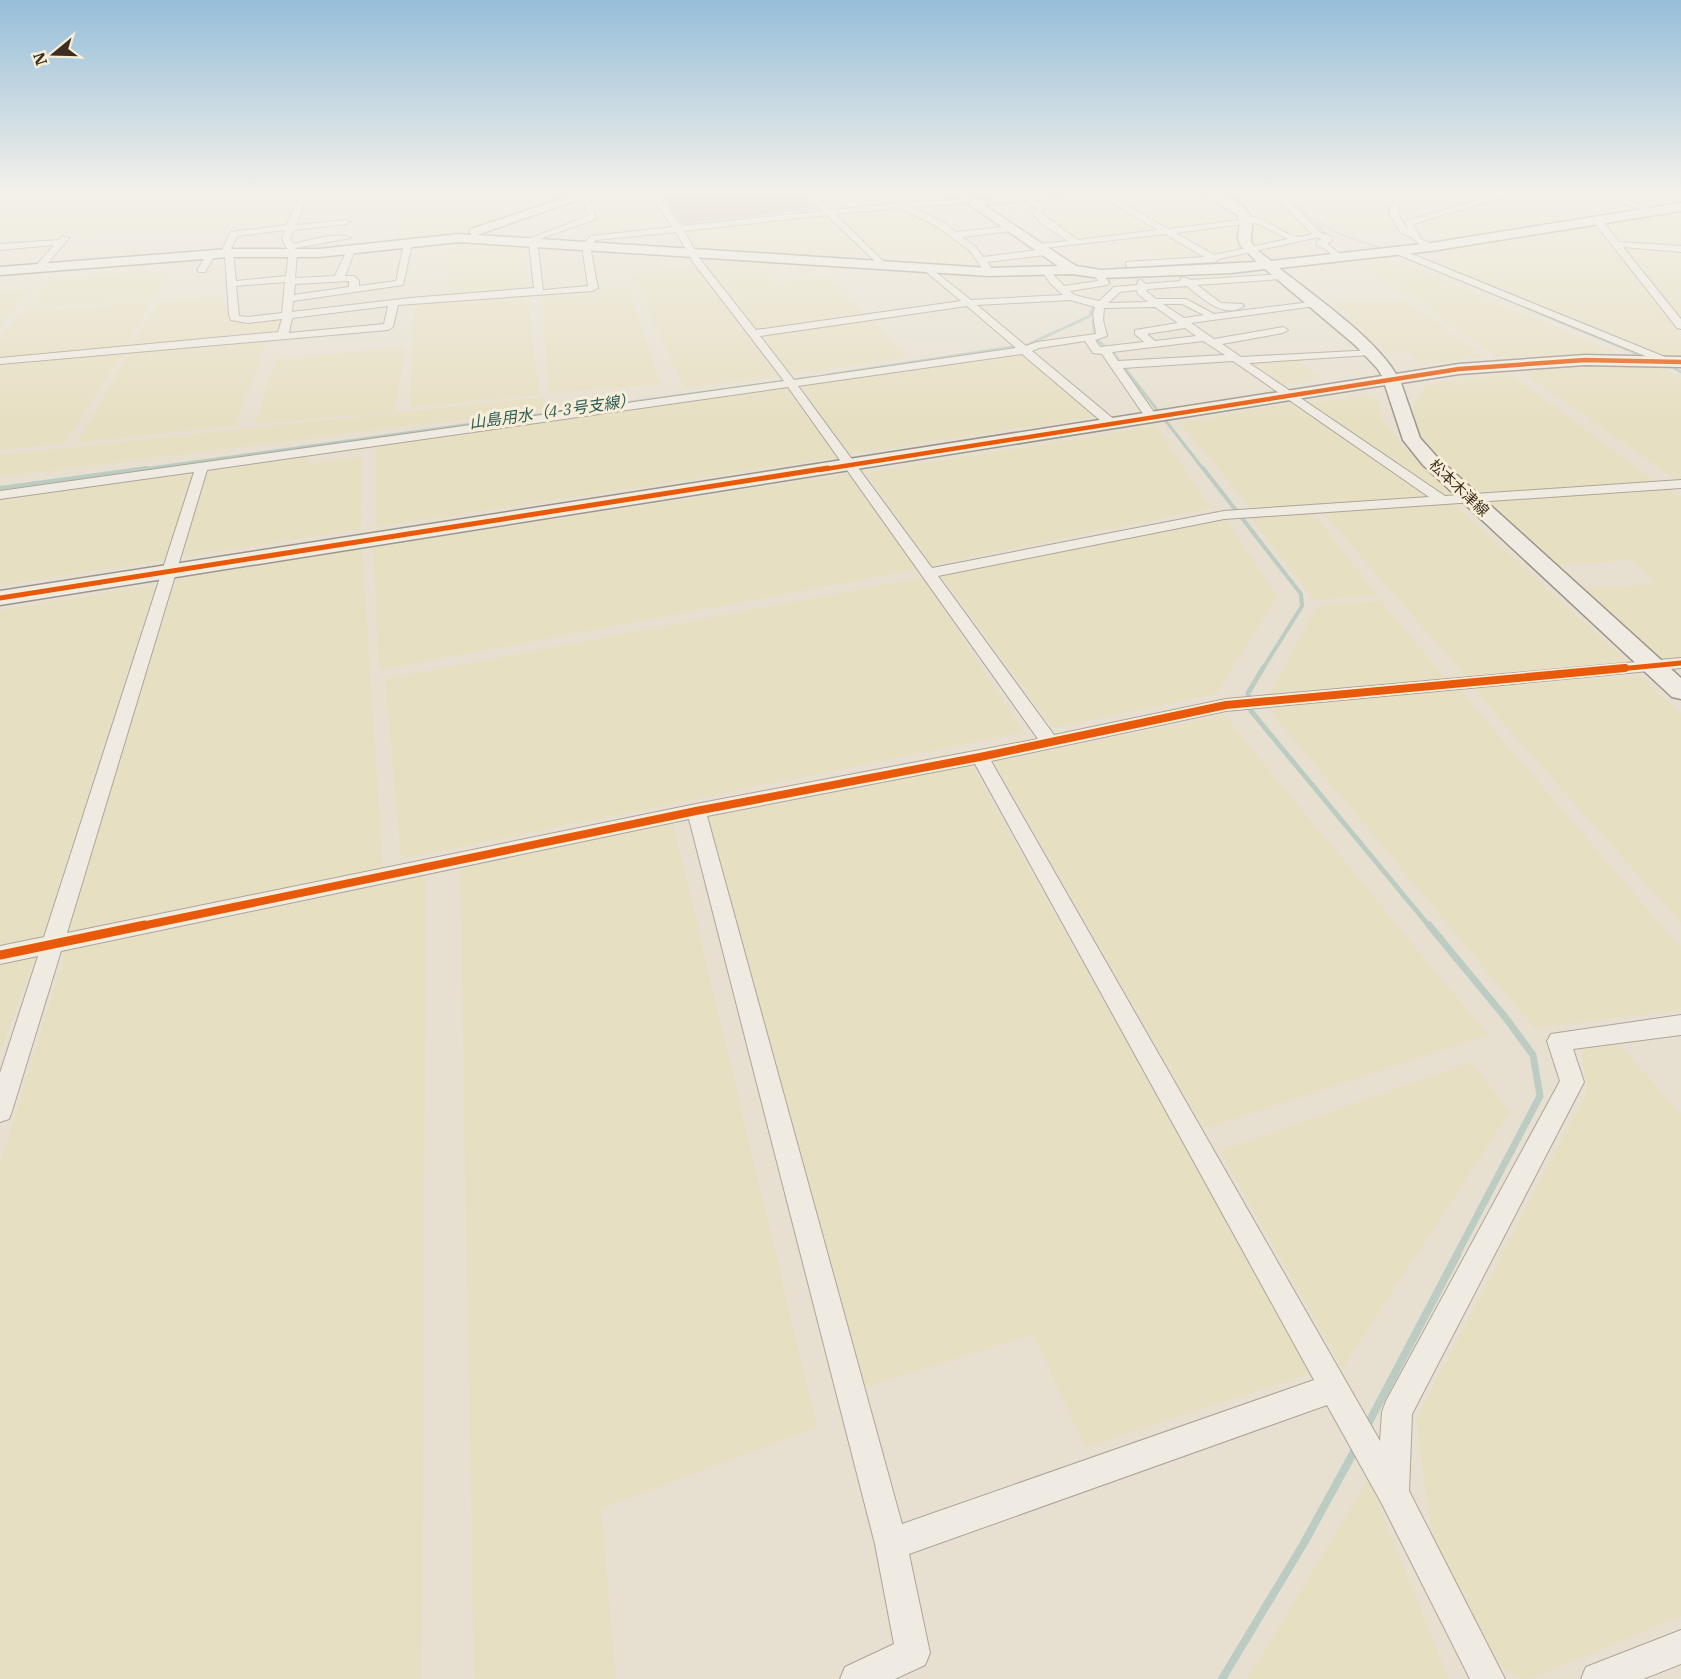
<svg xmlns="http://www.w3.org/2000/svg" width="1681" height="1679" font-family="'IBM Plex Serif','Noto Sans JP',serif">
<style>
.farmland{fill:#e6dfc2}
.lines{fill:none;stroke-linecap:round;stroke-linejoin:round}
.stream-far5{stroke:#bcccc2;stroke-width:2}
.stream-far4{stroke:#bcccc2;stroke-width:3}
.stream-far3{stroke:#bcccc2;stroke-width:4}
.stream-far2{stroke:#bcccc2;stroke-width:5}
.stream-far1{stroke:#bcccc2;stroke-width:7}
.stream{stroke:#bcccc2;stroke-width:8}
.building{fill:#cbbfb2}
.street-casing{stroke:#ada599;stroke-width:2}
.secondary-casing{stroke:#9c958a;stroke-width:3}
.street{fill:#efebe3;fill-rule:evenodd}
.secondary{fill:#efebe3;fill-rule:evenodd}
.cycleway-far3-casing{stroke:#f7eed8;stroke-width:7}
.cycleway-far2-casing{stroke:#f7eed8;stroke-width:8}
.cycleway-far1-casing{stroke:#f7eed8;stroke-width:11}
.cycleway-casing{stroke:#f7eed8;stroke-width:13}
.cycleway-far3{stroke:#e8590c;stroke-width:4.5}
.cycleway-far2{stroke:#e8590c;stroke-width:5}
.cycleway-far1{stroke:#e8590c;stroke-width:8}
.cycleway{stroke:#e8590c;stroke-width:9}
.labels{text-anchor:middle;stroke-width:6;stroke-linejoin:round;paint-order:stroke}
.far-street-label{font-size:15px;fill:#3d2e20;stroke:#f7eed8}
.far-water-label{font-size:16px;font-style:italic;fill:#2f5d5a;stroke:#f7eed8}
</style>
<rect width="100%" height="100%" fill="#e7e0d1"/>
<!-- farmland -->
<path class="farmland" d="M8,191H100L60,235L0,240V199Z
M108,191H200L176,227L71,234Z
M205,191H301L288,221L178,229Z
M309,191H398L393,211L300,218Z
M408,191H494V204L406,210Z
M505,191H582L583,194L507,218Z
M608,191H641L662,220L603,227L589,198Z
M1100,191H1194L1228,210L1234,221L1168,230Z
M1209,191H1265L1312,234L1296,237Z
M1291,191H1395L1385,212L1394,233L1335,224L1315,212Z
M1408,191H1491L1413,214L1398,212Z
M1527,191H1586L1606,198L1578,203L1610,214L1540,226L1480,205Z
M1598,191H1681V204L1653,209Z
M1096,193L1154,229L1075,240L1039,214L1043,208L1032,200Z
M494,206L497,221L448,237L402,242L406,212Z
M898,207L937,226L967,249L976,262L941,267L929,254L883,259L834,213Z
M1468,208L1526,229L1460,239L1418,222Z
M1681,210V247L1621,242L1606,222Z
M821,215L858,251L808,258L697,250L684,230Z
M1254,222L1292,239L1254,246L1251,235Z
M1237,224L1242,227L1238,236L1243,249L1211,254L1172,232Z
M1595,224L1681,337V355L1657,354L1458,273L1440,248Z
M1165,233L1203,256L1200,258L1166,261L1125,237Z
M450,241L523,243L526,288L445,295Z
M1624,246L1681,250V318Z
M708,255L758,259L776,282L828,276L867,316L756,331L701,258Z
M1386,256L1615,352L1497,357L1364,265L1376,263L1368,257Z
M695,266L777,376L685,388L630,274Z
M171,269L154,299L24,310L51,278Z
M628,287L661,384L549,393L541,294Z
M32,289L0,326V292Z
M528,293L539,395L410,407L414,302Z
M221,295L230,321L248,323L283,320L276,334L132,346L159,300Z
M1403,298L1484,357L1423,364L1406,350L1385,351L1345,318L1350,317L1332,302Z
M152,301L125,347L0,359V338L21,312Z
M870,319L908,358L789,374L759,334Z
M268,338L235,425L77,443L130,351Z
M406,346L394,412L255,424L276,360Z
M124,351L65,443L0,450V363Z
M1024,353L1098,416L850,454L798,385Z
M1301,360L1320,379L1280,386L1244,362Z
M1597,367L1661,368L1681,377V480H1677L1526,375L1531,371Z
M1510,373L1654,481L1479,494L1423,445L1411,422L1416,399L1426,385Z
M789,386L839,457L375,527L376,446Z
M1364,395L1379,400L1382,419L1404,447L1457,496L1438,495L1308,403Z
M544,397L546,409L0,477V455Z
M1291,403L1426,496L1425,499L1252,509L1180,423Z
M1156,426L1211,508L931,565L866,473Z
M307,454V464L362,457L361,529L181,557L209,468Z
M194,470L165,560L0,585V497Z
M849,474L919,569L379,670L373,547Z
M1665,486L1681,497V658L1658,660L1582,589L1658,584L1630,560L1555,566L1486,501Z
M1454,504L1626,661L1465,676L1322,512Z
M1313,513L1377,595L1314,600L1250,517Z
M1226,519L1277,597L1216,694L1053,728L940,575Z
M362,549L383,868L67,932L176,579Z
M924,577L1023,732L401,859L385,679Z
M156,585L42,938L0,947V610Z
M1381,601L1445,678L1270,693L1317,606Z
M1640,676L1681,714V924L1472,688Z
M1459,689L1681,948V1010L1534,1028L1268,709Z
M1224,715L1488,1035L1204,1129L994,762Z
M971,764L1312,1373L1085,1447L1033,1334L861,1389L700,816Z
M673,823L817,1427L601,1509L616,1679H474L460,869Z
M426,876L422,1679H0V1164L66,950Z
M37,953L0,1053V961Z
M1620,1045L1681,1114V1616L1530,1679H1521L1492,1661L1433,1544L1416,1419L1587,1091L1581,1050Z
M1471,1062L1510,1112L1342,1369L1220,1151Z
M1368,1479L1449,1679H1247Z"/>
<g class="lines">
<!-- stream-far5 -->
<path class="stream-far5" d="M1317,220L1334,232L1387,250
M1274,247L1315,238L1326,233L1282,191
M1397,254L1541,314
M1111,284L1105,276L1117,267
M1091,314L1093,307"/>
<!-- stream-far4 -->
<path class="stream-far4" d="M1537,312L1636,353
M1093,321L1095,335
M1097,340L1112,352L1204,470
M1675,369L1681,372
M828,375L1027,345L1090,316L1091,312
M136,470L816,377"/>
<!-- stream-far3 -->
<path class="stream-far3" d="M1203,468L1301,594L1302,606L1262,670
M0,488L147,468"/>
<!-- stream-far2 -->
<path class="stream-far2" d="M1263,668L1248,693L1251,711L1430,927"/>
<!-- stream-far1 -->
<path class="stream-far1" d="M1429,925L1505,1017L1533,1055L1540,1096L1456,1256"/>
<!-- stream -->
<path class="stream" d="M1367,1426L1457,1255
M1222,1679L1304,1543L1356,1448"/>
</g>
<!-- building -->
<path class="building" d="M658,191H801L818,209L682,224Z"/>
<g class="lines">
<!-- street casing -->
<g class="street-casing">
<path id="street" d="M301,191H309L296,225L346,220L350,222L346,224L294,230L290,239L293,244C307,241 340,231 351,238L295,248L297,252L295,278L335,276L347,250L351,247L355,250L345,276H354L359,281V286L396,281L404,244L408,241L412,244L403,285L293,301L292,312L410,298L534,288L529,243L523,241L588,216L581,196L585,194L589,196L596,219L537,240L543,290L588,286L582,245L591,236L673,227L647,191H655L681,226L823,211L803,191H812L831,210L898,203L902,196L897,191L909,193L906,202L970,199L974,201L1019,197L1022,194L1027,196L1102,191L1168,229L1241,220C1259,208 1280,235 1298,237C1302,237 1308,235 1312,234L1270,191H1279L1321,233L1332,237V241L1327,243L1342,256V260H1336L1327,250L1317,245V241L1322,239L1318,237L1219,259L1215,262L1129,267L1126,266V262L1204,257L1165,234L1035,249V245L1038,244L1068,241L1042,224L1033,214L1037,209L1024,201L974,205L970,203L911,207L944,223L956,232L1013,226L1014,228L1010,231L962,237L976,247L983,257L1046,249L1050,252L1046,255L987,262L994,272L989,275L986,274L970,251L938,227L900,208L835,214L886,264L888,266L883,269L827,215L684,231L700,259L756,330L961,301L925,271V267L928,266L971,300L1063,295L1050,283L1042,271L1047,268L1064,286L1098,281L1094,274L1102,272L1109,283L1107,285L1070,291L1074,295L1099,301L1114,287L1137,285L1138,281L1141,280L1146,284L1180,281L1181,278L1184,277L1191,280L1285,274L1287,276L1282,279L1197,285L1221,303L1242,304L1244,306C1224,320 1202,298 1187,286L1148,289L1146,291L1156,299H1186L1214,314L1318,301V305L1315,306L1191,323L1214,339L1283,327L1288,330L1283,333L1222,344L1241,357L1374,350L1375,352L1370,355L1249,363L1445,496L1681,480V488L1224,519L938,576L1054,735L1226,699L1681,658V668L1226,711L991,761L1380,1441L1382,1412L1386,1401L1560,1081L1547,1041L1551,1034L1681,1015V1035L1573,1049L1584,1082L1412,1414L1409,1491L1505,1679H1470L1382,1504L1327,1405L909,1554L930,1653L925,1665L895,1679H840L845,1667L894,1644L875,1544L689,819L61,951L12,1111L9,1119L0,1122V1073L38,956L0,964V946L44,937L194,472L0,499V491L784,381L693,262L676,232L596,240L590,246L598,288L593,291L398,305L393,327L388,330L0,364V358L278,332L282,319L248,323L231,320L229,315L225,256L220,254L231,232L287,225ZM1096,194L1158,230L1078,240L1041,213L1044,206L1034,200ZM1250,223H1256L1288,239L1214,255L1176,233ZM285,230L282,239L289,252L286,276L236,281L233,253L230,251L237,236ZM349,281V287L294,295L295,284ZM285,282L282,313L248,317L239,316L236,286ZM1137,290L1138,294L1148,302L1108,303L1120,292ZM1070,300L1095,307L1093,314L1096,334L1037,342L1026,346L977,305ZM1163,304H1182L1204,315L1184,318ZM388,306L384,324L289,333L292,318ZM967,306L1016,348L794,380L760,336ZM1155,307L1178,323L1135,330V334L1144,342L1100,347L1095,340L1107,336L1103,320L1104,308ZM1185,328L1196,336L1155,341L1147,334ZM1085,341L1093,353L1102,354L1148,421H1156L1158,418L1123,368L1233,361L1429,497L1224,511L932,568L798,386L1022,354L1108,427H1116V421L1032,351L1039,348ZM1203,341L1225,355L1118,361L1112,352ZM788,387L1038,739L696,804L67,933L207,470ZM975,764L1314,1380L902,1524L707,816Z
M1399,191H1407L1397,212L1408,230L1405,221L1510,191H1524L1413,224L1421,239L1434,245V249C1419,250 1418,240 1409,236C1406,234 1403,234 1400,232L1389,212Z
M1589,191H1602L1658,211L1651,213Z
M1594,218H1600L1619,242L1681,246V252L1623,247L1681,319V329L1677,328L1594,222Z
M62,236L69,238L42,270L39,271L34,268L54,245L0,250V244L59,240Z
M1397,248L1670,359L1671,361L1666,364L1662,363L1394,253V249Z
M208,253L215,255L205,272H199L197,270Z
M1681,1630V1664L1643,1679H1581L1586,1667Z"/>
</g>
<!-- secondary casing -->
<g class="secondary-casing">
<path id="secondary" d="M585,191H603L477,235L989,268L1058,266L950,191H963L1076,266L1101,270L1257,262L1240,245L1238,238L1240,222L1236,214L1198,191C1215,191 1248,200 1252,222C1253,230 1248,238 1253,245C1257,251 1265,256 1271,261L1431,243L1681,203V211L1431,251L1279,268C1314,296 1374,337 1396,374L1459,364L1585,355L1681,357V367L1585,365L1459,374L1401,383L1420,438L1437,457L1681,678V699L1672,697L1423,465L1403,440L1385,385L0,605V591L1382,376L1377,368L1355,345L1265,269L1231,273L1101,278L1072,274L989,276L459,242L319,257H229L0,275V267L229,249H319L459,234L472,235L469,232L471,229Z"/>
</g>
<!-- street -->
<use href="#street" class="street"/>
<!-- secondary -->
<use href="#secondary" class="secondary"/>
<!-- cycleway-far3 casing -->
<g class="cycleway-far3-casing">
<path id="cycleway-far3" d="M819,470L1459,369L1585,360L1681,362"/>
</g>
<!-- cycleway-far2 casing -->
<g class="cycleway-far2-casing">
<path id="cycleway-far2" d="M0,598L828,468
M1609,670L1681,663"/>
</g>
<!-- cycleway-far1 casing -->
<g class="cycleway-far1-casing">
<path id="cycleway-far1" d="M137,927L696,811L980,757L1226,705L1625,668"/>
</g>
<!-- cycleway casing -->
<g class="cycleway-casing">
<path id="cycleway" d="M0,955L145,925"/>
</g>
<!-- cycleway-far3 -->
<use href="#cycleway-far3" class="cycleway-far3"/>
<!-- cycleway-far2 -->
<use href="#cycleway-far2" class="cycleway-far2"/>
<!-- cycleway-far1 -->
<use href="#cycleway-far1" class="cycleway-far1"/>
<!-- cycleway -->
<use href="#cycleway" class="cycleway"/>
</g>
<!-- sky -->
<linearGradient id="sky" x2="0" y2="1"><stop stop-color="#96bed9"/><stop offset="0.45" stop-color="#f4f1ea"/><stop offset="1" stop-color="#f4f1ea" stop-opacity="0"/></linearGradient>
<rect width="1681" height="426" fill="url(#sky)"/>
<g class="labels">
<!-- far-street labels -->
<g class="far-street-label">
<text transform="translate(1459 488) rotate(43)" y="5">松本木津線</text>
</g>
<!-- far-water labels -->
<g class="far-water-label">
<text transform="translate(552 411) rotate(-8)" y="6">山島用水（4-3号支線）</text>
</g>
</g>
<!-- north arrow -->
<g transform="translate(54 54) rotate(251)" stroke="#f7eed8" stroke-width="4.5" paint-order="stroke">
<path d="M0-4.5L10 22L0 15L-10 22Z" fill="#3d2e20"/>
<text y="-9" font-size="16" font-weight="bold" text-anchor="middle" fill="#3d2e20">N</text>
</g>
</svg>
